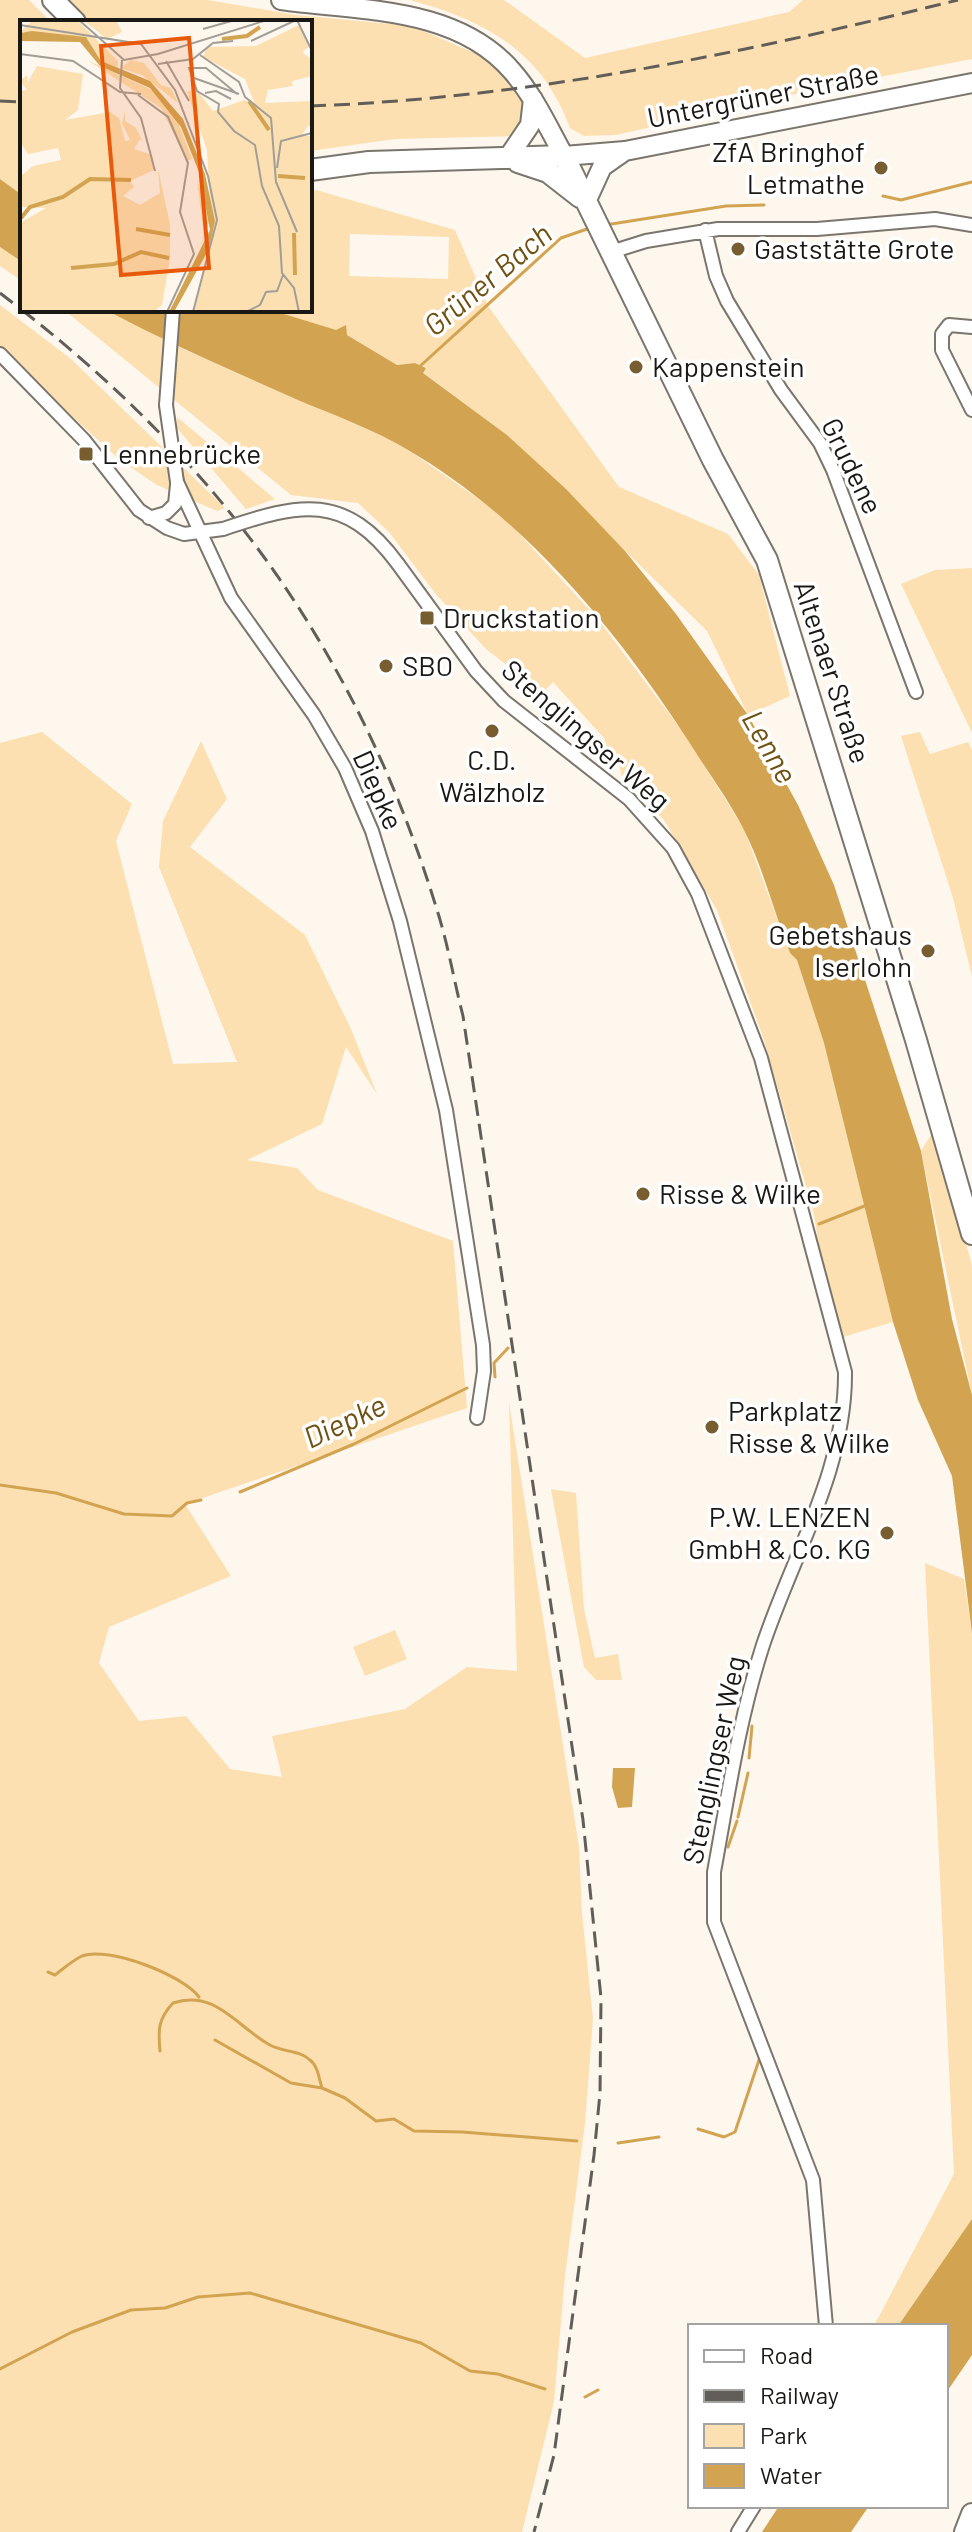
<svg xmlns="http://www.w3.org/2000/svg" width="972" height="2532" font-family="Barlow,sans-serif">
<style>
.green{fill:#fce0b1;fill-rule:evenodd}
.water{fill:#d2a451}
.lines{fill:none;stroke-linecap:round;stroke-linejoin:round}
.stream{stroke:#d2a451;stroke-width:3}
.minor-casing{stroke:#7a756d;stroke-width:16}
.secondary-casing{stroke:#7a756d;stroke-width:22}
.primary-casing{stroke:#7a756d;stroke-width:24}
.minor{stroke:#fff;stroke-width:12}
.secondary{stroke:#fff;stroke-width:18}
.primary{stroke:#fff;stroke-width:20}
.rail{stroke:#615e59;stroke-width:3;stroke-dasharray:16 8;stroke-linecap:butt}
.minor-bridge-casing{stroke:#7a756d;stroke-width:16;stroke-linecap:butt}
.minor-bridge{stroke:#fff;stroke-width:12}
.poi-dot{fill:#775d2f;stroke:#fff;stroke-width:3}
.labels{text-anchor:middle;stroke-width:7;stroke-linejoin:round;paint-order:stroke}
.street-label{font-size:28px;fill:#1a1815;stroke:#fff}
.poi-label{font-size:28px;fill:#1a1815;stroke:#fff;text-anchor:start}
.water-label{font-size:30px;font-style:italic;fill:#6f5111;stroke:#fff}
.inset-river{fill:none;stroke:#d2a451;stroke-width:4}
.inset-road{fill:none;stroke:#a29e97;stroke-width:2}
.view{fill:#e8590c;fill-opacity:0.15;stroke:#e8590c;stroke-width:4}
.inset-edge{fill:none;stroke:#1a1815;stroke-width:4}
</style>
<rect width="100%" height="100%" fill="#fdf7ee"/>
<!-- green -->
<path class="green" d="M0,0H29L51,22H22V195L0,179Z
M63,0H208L296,15L412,26L486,58L523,98L524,116L515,136L395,139L310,151V22H85Z
M410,0H504L585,58L789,12L803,0H972V59L818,89L616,135L584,136L570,128C542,51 486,21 410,0Z
M316,190L455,230L488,306L619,487L728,534L759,575L790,696L748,715L707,631L507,435L422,372L426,367L415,363L397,365L347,335L271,310H310V191ZM350,234L449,237L448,279L349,276Z
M0,247L22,262V281L0,266Z
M0,305L71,359L225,508L217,511L157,485L120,460L0,351Z
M64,310H106L185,350L357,422L410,451L503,516L597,618L683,732L744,829L790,953L797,960L824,1043L893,1322L833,1340L814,1214L763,1037L717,910L664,820L622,777L619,765L590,752L605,739L553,682L543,693L486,649L435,593L389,532L358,503L291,495Z
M177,417L275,499L246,509L177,428Z
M972,568V733L901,584L935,570Z
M42,732L132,804L116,841L173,1064L237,1062L159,867L163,821L201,741L227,799L190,847L305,935L351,1029L377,1094L346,1047L322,1124L247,1160L297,1168L318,1190L453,1241L467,1408L185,1504L231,1576L109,1627L99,1663L139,1721L186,1716L230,1769L282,1777L272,1736L405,1709L467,1667L517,1671L509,1402L579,1847L582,1913L593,2019L585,2124L565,2276L554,2402L522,2532H0V743Z
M920,732L930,754L968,742L972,750V977L953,898L901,736Z
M936,1127L972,1266V1395L921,1151Z
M551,1489L576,1493L584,1609L595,1658L618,1654L622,1680H596L584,1667Z
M925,1563L964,1579L972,1633V2219L898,2326H874L954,2174Z
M395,1630L407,1659L365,1676L353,1647Z"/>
<!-- water -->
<path class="water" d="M0,179L22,195V262L0,247Z
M106,310H271L336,330L346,325L347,335L397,365L415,363L426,368L423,373L507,435L566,489L625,551L676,614L748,715L798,805L834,885L921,1151L952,1319L972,1395V1633L952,1476L918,1400L893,1322L824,1043L797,960L790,953C774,912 763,867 743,828C730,803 713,779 698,756C624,639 530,521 408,450C373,429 336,416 298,400C233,371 168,343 106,310Z
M613,1768H635L632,1807L618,1808L612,1787Z
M972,2219V2355L946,2393V2326H898Z
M779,2506H869L851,2532H762Z"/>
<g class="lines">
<!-- stream -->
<path class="stream" d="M883,196L901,200L972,182
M605,225L726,206L764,205
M418,368L561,238L590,228
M819,1224L867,1205
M495,1377L494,1363L508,1348
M0,1485L56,1493L124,1514L172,1516L187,1503L201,1500
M240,1492L354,1444L467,1388
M749,1758L752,1726
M738,1817L748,1773
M728,1847L737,1821
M48,1972L55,1975C63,1969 73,1960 82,1956C108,1946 183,1975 199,1997
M215,2040L291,2083L322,2088L345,2098L376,2121L394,2119L414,2131L462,2132L577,2141
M160,2051C158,2030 158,2019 173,2003C215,1989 236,2026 270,2045C282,2052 300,2050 310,2060C318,2066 319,2079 322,2088
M698,2129L724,2137L735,2132L760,2057
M618,2143L659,2137
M0,2369L72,2332L131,2310L165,2308L198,2297L250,2293L421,2343L470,2371L498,2374L545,2389
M585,2397L598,2390"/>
<!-- minor casing -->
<g class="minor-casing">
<path id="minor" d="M705,230L716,276L727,301L781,390L820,443L833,470L916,692
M611,252L646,241L718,229H817L935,219L972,225
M972,327L949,325L942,334V350L972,410
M0,354L84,440L139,510L167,528L184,534L223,529
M166,405L173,310
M177,482L231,598L314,715L345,768L372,831L400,921L446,1110L483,1345L484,1371L477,1418
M149,518L166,513L175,504L177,485
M398,564L476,671L504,701L629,799L673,848L698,894L761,1058L845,1372C846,1469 793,1555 763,1645C739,1719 728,1796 714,1872V1922L813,2180L826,2326
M738,2532L754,2506"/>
</g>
<!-- secondary casing -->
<g class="secondary-casing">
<path id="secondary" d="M281,0C359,11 456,6 512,71C534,96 548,127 564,156L625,151L972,83
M507,159L530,125L533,99
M586,202L602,167L622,153"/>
</g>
<!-- primary casing -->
<g class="primary-casing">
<path id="primary" d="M53,0L75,22
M518,162L548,172L580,197
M310,170L369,162L564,156L713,460L767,560L916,1040L972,1234
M965,2532L972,2514"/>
</g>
<!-- minor -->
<use href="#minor" class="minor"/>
<!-- secondary -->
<use href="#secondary" class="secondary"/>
<!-- primary -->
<use href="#primary" class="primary"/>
<!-- rail -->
<path class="rail" d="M0,101L22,102
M310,106C531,98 744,53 958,0
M0,293L22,310
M22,310C227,470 361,661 437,910C448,944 454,981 463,1016L583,1820L601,1998L600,2093L594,2155L554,2455L534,2532"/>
<!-- minor-bridge casing -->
<g class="minor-bridge-casing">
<path id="minor-bridge" d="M166,405L177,482
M223,529C300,503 345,492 398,564"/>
</g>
<!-- minor-bridge -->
<use href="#minor-bridge" class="minor-bridge"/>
</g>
<!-- markers -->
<g class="poi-dot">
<circle cx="881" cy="168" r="8"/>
<circle cx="738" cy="249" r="8"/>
<circle cx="636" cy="367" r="8"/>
<rect x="78" y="446" width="16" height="16" rx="4"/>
<rect x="419" y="610" width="16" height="16" rx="4"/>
<circle cx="386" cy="666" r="8"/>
<circle cx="492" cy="731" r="8"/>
<circle cx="928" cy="951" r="8"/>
<circle cx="643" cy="1194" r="8"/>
<circle cx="712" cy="1427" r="8"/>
<circle cx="887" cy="1533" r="8"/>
</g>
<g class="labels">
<!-- street labels -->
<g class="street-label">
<text transform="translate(763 96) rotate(-11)" y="10">Untergrüner Straße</text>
<text transform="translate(852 466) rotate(64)" y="10">Grudene</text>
<text transform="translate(832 672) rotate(72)" y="10">Altenaer Straße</text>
<text transform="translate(586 735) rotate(41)" y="10">Stenglingser Weg</text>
<text transform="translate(378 790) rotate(66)" y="10">Diepke</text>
<text transform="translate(714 1760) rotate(-78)" y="10">Stenglingser Weg</text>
</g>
<!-- poi labels -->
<g class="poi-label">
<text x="865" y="162" text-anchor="end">ZfA Bringhof<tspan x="865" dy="32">Letmathe</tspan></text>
<text x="754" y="259">Gaststätte Grote</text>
<text x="652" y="377">Kappenstein</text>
<text x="102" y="464">Lennebrücke</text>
<text x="443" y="628">Druckstation</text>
<text x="402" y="676">SBO</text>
<text x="492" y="770" text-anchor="middle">C.D.<tspan x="492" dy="32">Wälzholz</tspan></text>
<text x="912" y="945" text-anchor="end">Gebetshaus<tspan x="912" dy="32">Iserlohn</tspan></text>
<text x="659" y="1204">Risse &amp; Wilke</text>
<text x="728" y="1421">Parkplatz<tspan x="728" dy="32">Risse &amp; Wilke</tspan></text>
<text x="871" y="1527" text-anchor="end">P.W. LENZEN<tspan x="871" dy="32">GmbH &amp; Co. KG</tspan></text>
</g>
<!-- water labels -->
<g class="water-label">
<text transform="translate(488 280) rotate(-40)" y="10">Grüner Bach</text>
<text transform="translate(769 747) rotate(60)" y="10">Lenne</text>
<text transform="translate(345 1422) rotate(-25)" y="10">Diepke</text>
</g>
</g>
<!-- overview -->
<g transform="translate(20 20)">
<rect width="292" height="292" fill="#fdf7ee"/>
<path d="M13,0H57L98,41V48L81,41L66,17L0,12ZM63,0H96L102,12L87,19ZM279,5L289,27L282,32L292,40V56L272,61L273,66L248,70L245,83L292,81V107L288,106L281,116H292V292H174L192,222L187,130L167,72L176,69L193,91L225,80L236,87L225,59L183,37L187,27L236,26ZM67,40L134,71L155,95L172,139L167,141L141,88ZM111,40L124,43L141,65L151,68L158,83L122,55L100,48ZM17,46L63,54L58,90L45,100L90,92L99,98L105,121L110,120L102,103L105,91V101L116,108L123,122L120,119L114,129L132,135L134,150L110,161L114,167L103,176L120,185L140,173L138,149L150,204V239L142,285L133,292H0V203L26,188L0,187V157L13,146L41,140L38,128L8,134L0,122V71L7,70L0,61L7,55L8,62ZM177,160L190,199L179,233L184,215Z" fill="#fce0b1"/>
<path d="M12,11L66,17L81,41L130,61L163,99L185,154L195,201L189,229L154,292H149L190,210L179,152L161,107L130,68L80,46L60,22L0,21V13Z" fill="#d2a451"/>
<path class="inset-river" d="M202,19L227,16L240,7M229,81L249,110M258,156L285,158M1,198L10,187L43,177L70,159L111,160M116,209L150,215M274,213L275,255M51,248L94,244L121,232L149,238"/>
<path class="inset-road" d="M59,0L104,40L138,34L247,0M277,0L292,31M0,5L121,24L155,70L188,156L197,200L173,292M183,9L215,0M231,21L276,0M0,34L53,41L100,72L121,74M180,35L219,62L225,77L251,98L256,162L277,212M102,40L100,68L121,98L135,151M146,41L169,81M138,44L173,39L193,23L213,21M174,58L219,74M185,73L196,71L211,79M217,74L186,48H169L177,71L199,84L198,92L214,111L235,125L242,166L259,206L262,253L274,268L279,292M118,75L148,97L168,143L160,192L174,234L147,292M257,148L261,121L292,113M226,292L240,285L246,272L257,271L263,255"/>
<path class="view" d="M169,18L189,248L101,255L81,26Z"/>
<rect width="292" height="292" class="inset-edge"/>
</g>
<!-- legend -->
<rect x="688" y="2324" width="260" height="184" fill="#ffffff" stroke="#a3a3a1" stroke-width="2"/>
<rect x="704" y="2350" width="40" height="12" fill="#ffffff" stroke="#a3a3a1" stroke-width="2"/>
<text x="760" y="2364" font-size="24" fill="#1a1815">Road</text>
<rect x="704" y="2390" width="40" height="12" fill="#615e59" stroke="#a3a3a1" stroke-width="2"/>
<text x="760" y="2404" font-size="24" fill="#1a1815">Railway</text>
<rect x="704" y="2424" width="40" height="24" fill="#fce0b1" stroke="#a3a3a1" stroke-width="2"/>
<text x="760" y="2444" font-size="24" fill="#1a1815">Park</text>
<rect x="704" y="2464" width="40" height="24" fill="#d2a451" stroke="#a3a3a1" stroke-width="2"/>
<text x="760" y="2484" font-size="24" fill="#1a1815">Water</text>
</svg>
